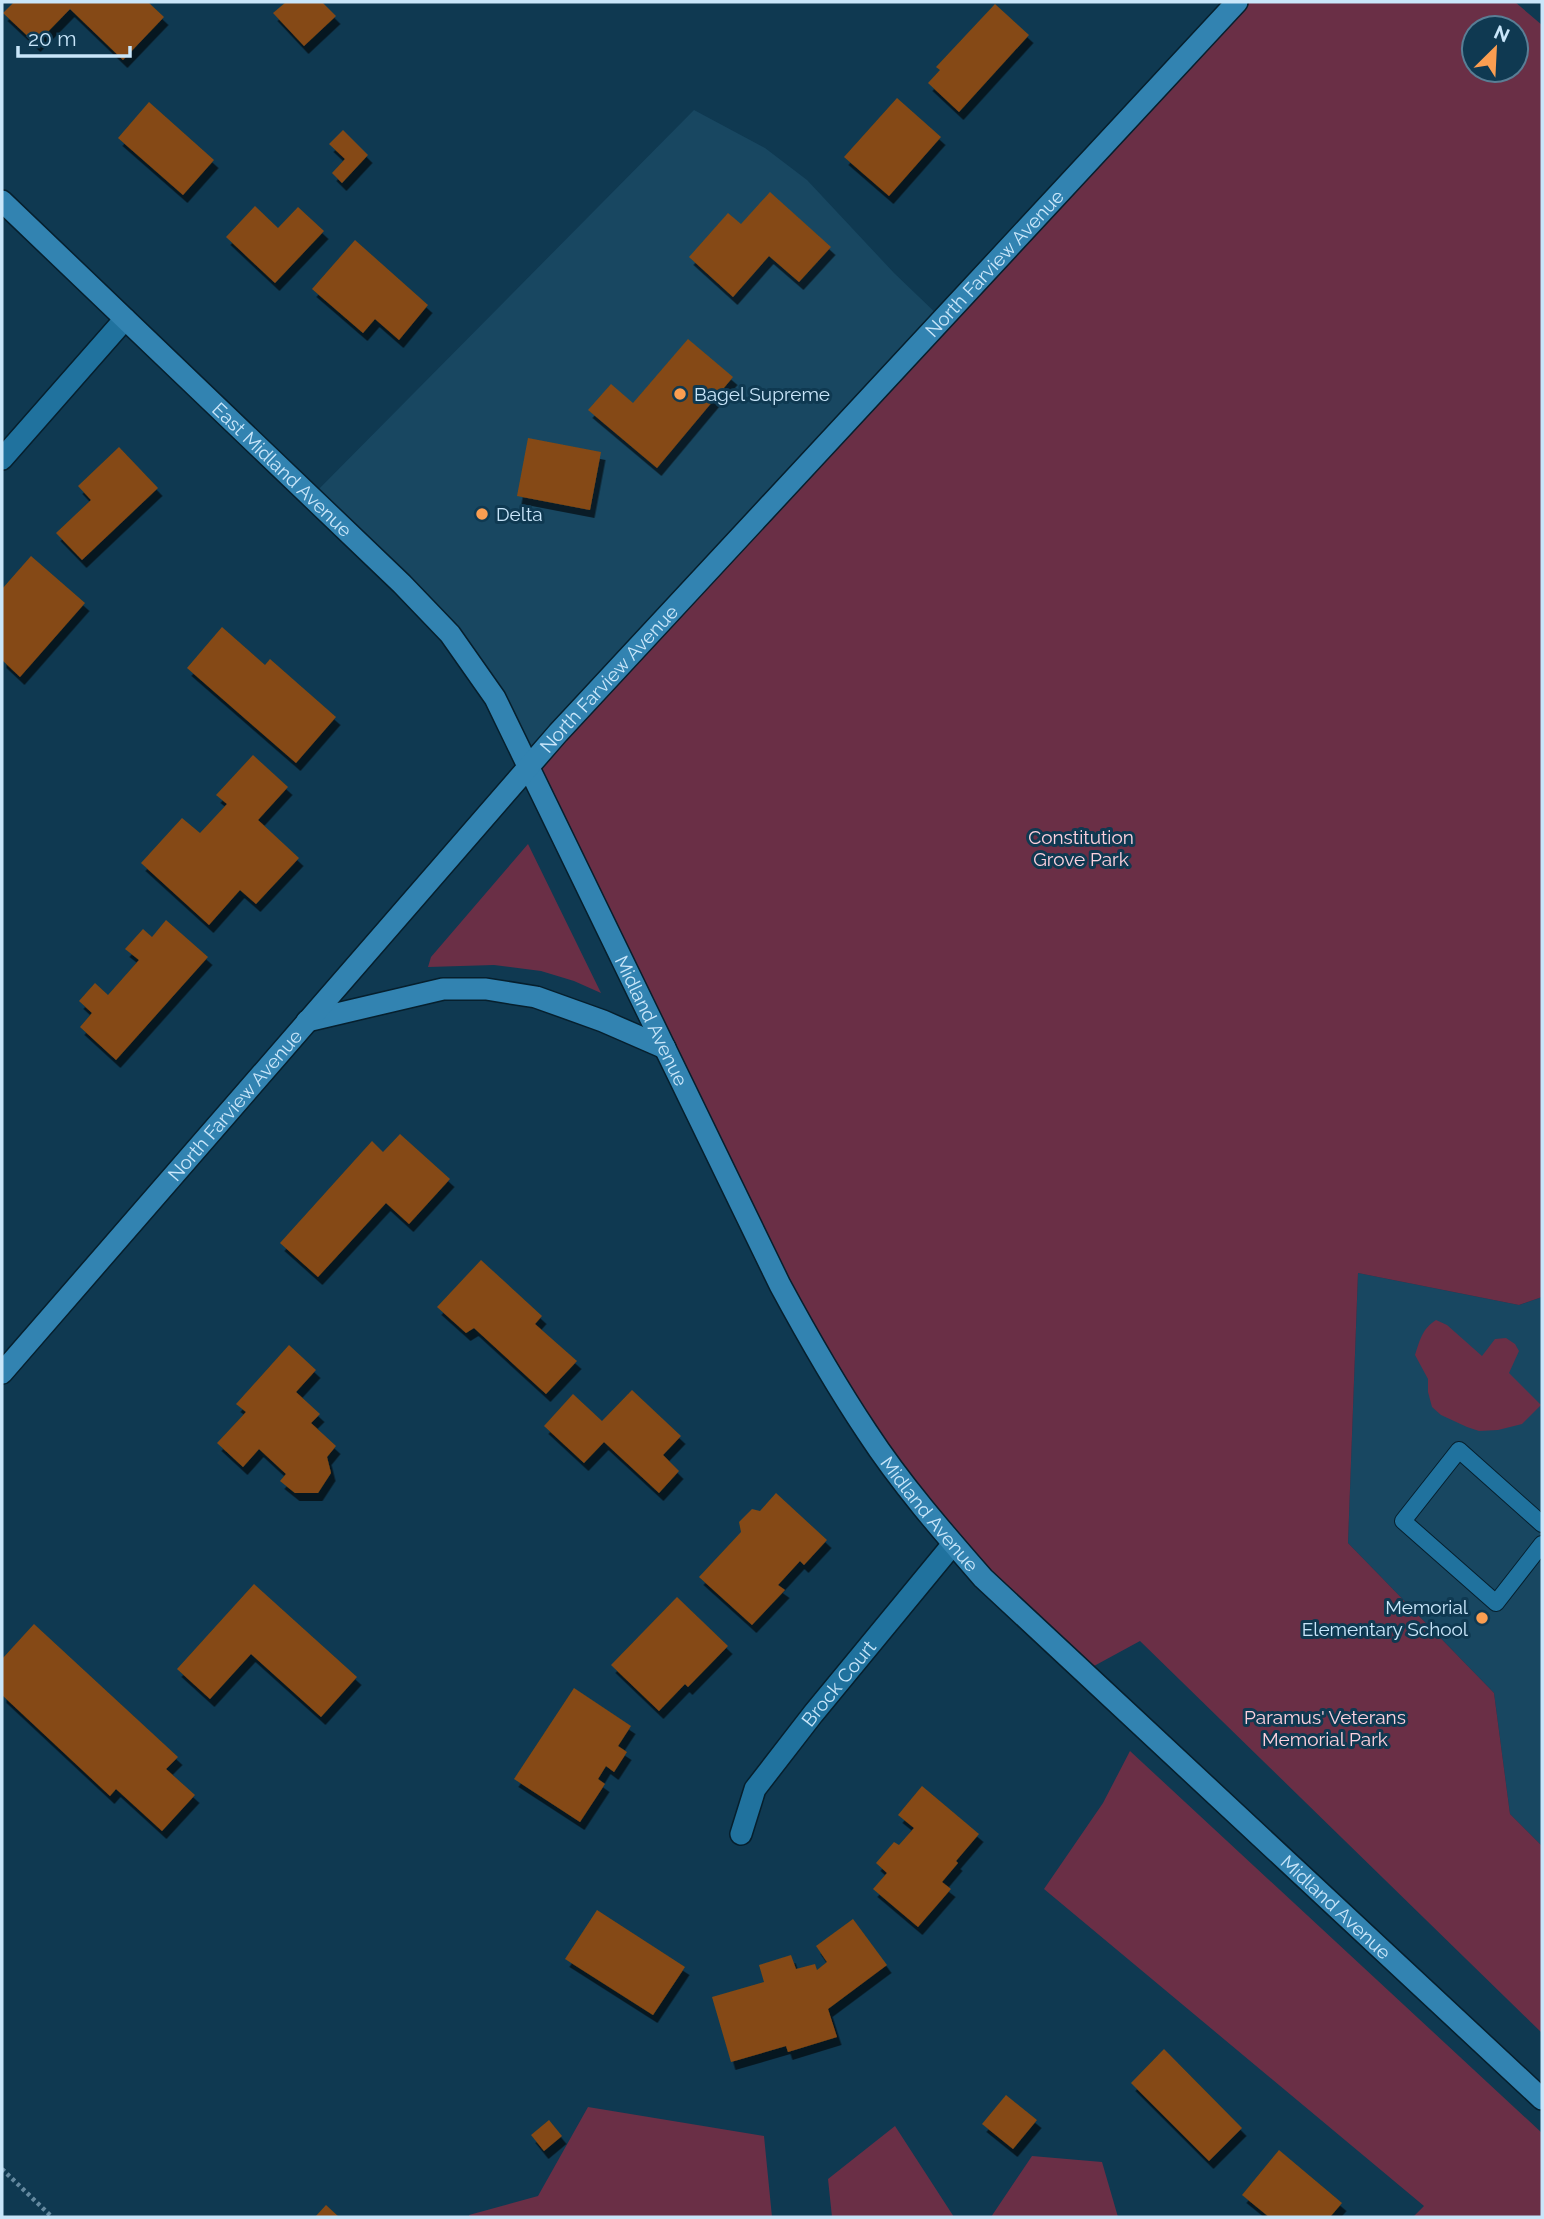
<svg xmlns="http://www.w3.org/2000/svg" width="1544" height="2219" font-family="Raleway,sans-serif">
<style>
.built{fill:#184761}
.green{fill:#6a2f46;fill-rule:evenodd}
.building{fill:#854a13;filter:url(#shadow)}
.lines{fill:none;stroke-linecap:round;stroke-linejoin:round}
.lane-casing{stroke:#061f2d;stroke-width:18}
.street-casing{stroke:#061f2d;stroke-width:24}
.secondary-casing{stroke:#061f2d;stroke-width:24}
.path{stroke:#65899f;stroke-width:4.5;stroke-dasharray:3.5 3.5;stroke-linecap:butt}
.lane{stroke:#20729e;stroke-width:16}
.street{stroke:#20729e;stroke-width:21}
.secondary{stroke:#3283b1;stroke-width:21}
.poi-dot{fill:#fb9e51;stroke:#0f3951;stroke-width:2.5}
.labels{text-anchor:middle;stroke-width:6;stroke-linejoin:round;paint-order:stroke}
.street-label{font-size:19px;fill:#c9e6fa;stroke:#0f3951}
.poi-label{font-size:19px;fill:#c9e6fa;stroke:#0f3951;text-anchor:start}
.park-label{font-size:19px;fill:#fdd1de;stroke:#0f3951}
</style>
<defs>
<filter id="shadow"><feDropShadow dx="4.5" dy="8" stdDeviation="0" flood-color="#0009"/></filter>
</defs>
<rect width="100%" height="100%" fill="#0f3951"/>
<!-- built -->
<path class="built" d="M694,110L765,148L807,180L894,273L942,319L529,767L495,698L311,497Z
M1358,1273L1519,1305L1542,1297V1846L1510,1814L1494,1693L1348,1543Z"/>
<!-- green -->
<path class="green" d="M1237,2H1515L1542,25V1297L1519,1305L1358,1273L1348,1543L1494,1693L1510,1814L1542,1846V2033L1140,1641L1083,1672L983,1578L822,1361L529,767ZM1474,28H1516V70H1474Z
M528,844L601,993L574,981L541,971L494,965L428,967L431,957Z
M1436,1320L1447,1325L1482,1356L1495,1339L1506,1338L1515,1344L1519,1351L1509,1373L1541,1405L1522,1424L1498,1430L1479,1431L1467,1427L1441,1415L1432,1407L1428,1392V1379L1415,1355C1420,1340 1422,1329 1436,1320Z
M1130,1751L1542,2133V2217H1413L1424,2206L1044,1889L1103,1803Z
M588,2107L764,2136L772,2217H469V2215L538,2196Z
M895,2126L954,2217H832L828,2179Z
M1032,2156L1102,2162L1118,2217H991Z"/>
<!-- building -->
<path class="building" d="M14,2H148L164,17L123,60L70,9L36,44L3,13Z
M286,2H322L336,16L304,46L273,13Z
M995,4L1029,35L959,112L928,83L940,70L936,67Z
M897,98L941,137L889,196L844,157Z
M149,102L214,160L183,195L118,138Z
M343,130L368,155L342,183L332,173L345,159L329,144Z
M770,192L831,247L799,282L769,256L733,297L689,257L728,213L741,224Z
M255,206L278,228L298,207L324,231L275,283L226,237Z
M355,240L428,305L399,340L375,319L363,333L312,289Z
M688,339L733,377L657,468L588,410L611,384L633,403Z
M528,438L601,452L590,510L517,496Z
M119,447L158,488L82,560L56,533L91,500L78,486Z
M31,556L85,603L20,677L2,660V589Z
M222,627L265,665L270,659L336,717L296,763L187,668Z
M253,755L288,787L258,820L299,858L256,904L240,890L209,925L141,863L182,818L200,833L227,804L216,795Z
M166,920L208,957L116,1060L80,1027L92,1013L79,1001L95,983L108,995L139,960L125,949L143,929L152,937Z
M400,1134L450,1179L409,1224L386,1203L318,1277L280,1243L372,1141L383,1152Z
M481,1260L542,1316L535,1324L577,1361L546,1394L474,1328L466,1333L437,1307Z
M289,1345L316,1370L296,1392L320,1414L311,1423L336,1446L327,1457L331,1473L318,1493H295L280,1481L286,1474L259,1449L243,1467L217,1443L246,1412L236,1404Z
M632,1390L681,1436L663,1455L679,1471L659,1493L604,1442L584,1463L544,1426L573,1394L602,1421Z
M776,1493L827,1540L804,1565L800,1561L778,1585L785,1590L752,1625L699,1577L741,1532L739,1522L752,1509L760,1511Z
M254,1584L357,1677L321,1717L251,1654L210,1699L177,1669Z
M677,1597L728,1646L688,1687L685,1684L659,1711L611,1665Z
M34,1624L178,1757L166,1769L195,1795L162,1831L116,1789L110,1796L2,1695V1659Z
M574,1688L631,1726L618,1746L627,1752L614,1772L606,1766L598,1779L605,1784L580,1822L514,1779Z
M922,1786L979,1834L956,1861L958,1863L942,1882L951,1889L918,1927L873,1889L887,1873L876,1863L894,1842L899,1845L914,1828L898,1815Z
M597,1910L685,1967L653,2015L565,1959Z
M853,1919L887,1965L828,2009L837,2037L788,2052L786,2046L731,2062L712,1997L764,1982L759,1965L791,1955L796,1969L815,1964L817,1970L827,1962L816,1946Z
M1164,2049L1242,2128L1209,2161L1131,2083Z
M1006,2095L1037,2120L1013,2149L982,2124Z
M549,2120L562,2136L544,2151L531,2135Z
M1279,2150L1342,2203L1330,2217H1269L1242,2195Z
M326,2205L339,2217H315Z"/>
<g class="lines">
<!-- lane casing -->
<g class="lane-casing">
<path id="lane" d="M1542,1524L1459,1450L1403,1521L1496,1603L1542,1544"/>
</g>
<!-- street casing -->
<g class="street-casing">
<g id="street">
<path d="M2,459L125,319"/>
<path id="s1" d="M741,1834L755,1789L813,1714L953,1544"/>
</g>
</g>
<!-- secondary casing -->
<g class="secondary-casing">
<g id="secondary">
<path id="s2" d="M2,201L402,584L450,634L495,698L780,1285C807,1335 835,1384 867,1432C901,1484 942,1531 983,1578L1542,2099"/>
<path d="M307,1021L443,989H486L536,997L603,1021L665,1048"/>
<path id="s3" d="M2,1373L558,733L1237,2"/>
</g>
</g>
<!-- path -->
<path class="path" d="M2,2169L52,2217"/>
<!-- lane -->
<use href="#lane" class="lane"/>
<!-- street -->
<use href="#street" class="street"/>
<!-- secondary -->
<use href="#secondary" class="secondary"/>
</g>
<!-- markers -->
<g class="poi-dot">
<circle cx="680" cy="394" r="7"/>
<circle cx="482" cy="514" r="7"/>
<circle cx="1482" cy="1618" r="7"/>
</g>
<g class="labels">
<!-- street labels -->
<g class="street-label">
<text dy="7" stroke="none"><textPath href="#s3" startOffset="1489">North Farview Avenue</textPath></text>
<text dy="7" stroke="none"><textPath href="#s2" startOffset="388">East Midland Avenue</textPath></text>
<text dy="7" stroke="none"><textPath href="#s3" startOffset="922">North Farview Avenue</textPath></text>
<text dy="7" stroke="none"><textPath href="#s2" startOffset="1060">Midland Avenue</textPath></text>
<text dy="7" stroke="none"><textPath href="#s3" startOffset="355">North Farview Avenue</textPath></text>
<text dy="7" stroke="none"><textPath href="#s2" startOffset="1628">Midland Avenue</textPath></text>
<text dy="7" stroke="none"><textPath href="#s1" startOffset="182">Brock Court</textPath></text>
<text dy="7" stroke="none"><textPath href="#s2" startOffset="2194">Midland Avenue</textPath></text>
</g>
<!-- poi labels -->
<g class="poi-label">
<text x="694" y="401">Bagel Supreme</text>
<text x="496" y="521">Delta</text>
<text x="1468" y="1614" text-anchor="end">Memorial<tspan x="1468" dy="22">Elementary School</tspan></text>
</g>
<!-- park labels -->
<g class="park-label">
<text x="1081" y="844">Constitution<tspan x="1081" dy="22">Grove Park</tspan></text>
<text x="1325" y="1724">Paramus' Veterans<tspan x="1325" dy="22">Memorial Park</tspan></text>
</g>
</g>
<!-- border -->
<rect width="1544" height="2219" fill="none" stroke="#c9e6fa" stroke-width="7"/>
<!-- north arrow -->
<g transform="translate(1495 49) rotate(24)"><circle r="33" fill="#0f3951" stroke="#597e95" stroke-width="2"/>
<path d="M0-5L12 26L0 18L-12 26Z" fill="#fb9e51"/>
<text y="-10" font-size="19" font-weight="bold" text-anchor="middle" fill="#c9e6fa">N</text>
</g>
<!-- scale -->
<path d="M18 46v10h112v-10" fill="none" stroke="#c9e6fa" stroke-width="3.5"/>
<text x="28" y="46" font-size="21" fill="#c9e6fa" stroke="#0f3951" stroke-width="5" paint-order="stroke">20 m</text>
</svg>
